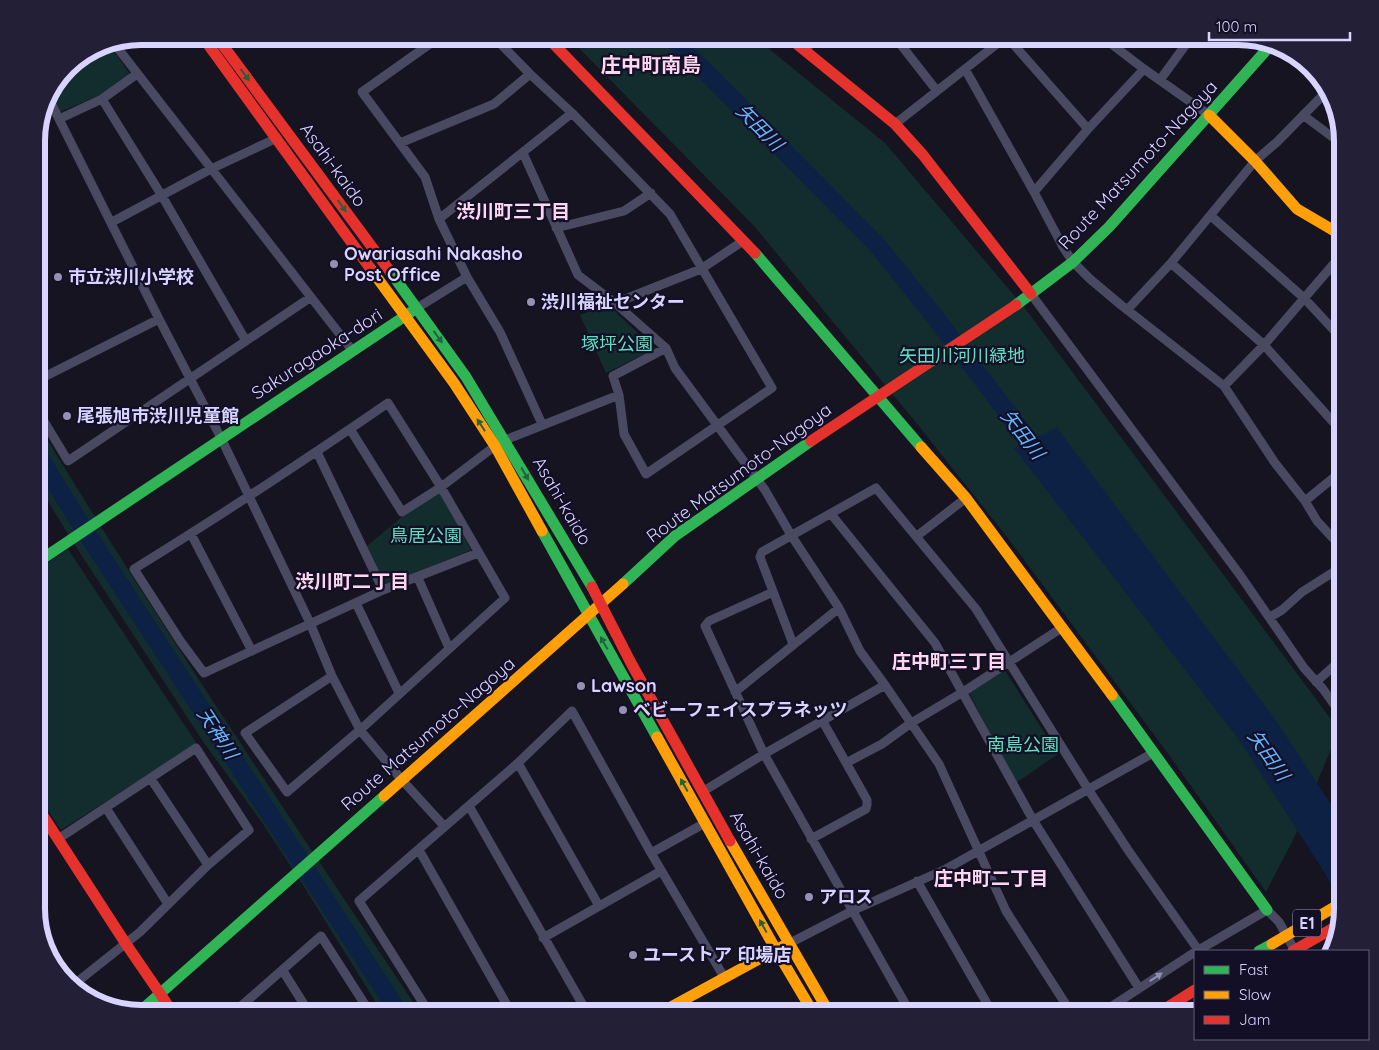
<svg xmlns="http://www.w3.org/2000/svg" width="1379" height="1050" font-family="Quicksand,'Noto Sans JP',sans-serif">
<style>
.green{fill:#132c2d}
.water{fill:#0d2144}
.lines{fill:none;stroke-linecap:round;stroke-linejoin:round}
.river{stroke:#0d2144;stroke-width:18}
.street{stroke:#4a4962;stroke-width:9}
.fast{stroke:#30b455;stroke-width:11}
.slow{stroke:#ff9f0a;stroke-width:11}
.jam{stroke:#e5322d;stroke-width:11}
.slow-bridge{stroke:#ff9f0a;stroke-width:11}
.jam-bridge{stroke:#e5322d;stroke-width:11}
.oneway{fill:#22623e}
.oneway2{fill:#928eb0}
.poi-dot{fill:#9591b1;stroke:#130f26;stroke-width:2}
.labels{text-anchor:middle;stroke-width:4.5;stroke-linejoin:round;paint-order:stroke}
.shield{fill:#130f26;stroke:#9e99be;stroke-width:1}
.shield-label{font-size:16px;font-weight:bold;fill:#d9d4ff}
.street-label{font-size:18px;fill:#d9d4ff;stroke:#130f26}
.poi-label{font-size:18px;font-weight:bold;fill:#d9d4ff;stroke:#130f26;text-anchor:start}
.park-label{font-size:18px;fill:#5fe0c0;stroke:#130f26}
.water-label{font-size:19px;font-style:italic;fill:#62b6ff;stroke:#130f26}
.neighbourhood-label{font-size:19px;font-weight:bold;fill:#ffd6f0;stroke:#130f26}
.quarter-label{font-size:20px;font-weight:bold;fill:#ffd6f0;stroke:#130f26}
.rim{fill:none;stroke:#d9d4ff;stroke-width:6}
</style>
<rect width="100%" height="100%" fill="#161421"/>
<!-- green -->
<path class="green" d="M567,36H753L885,143L1024,307L1339,730L1294,838L1266,892L1169,755L1007,537L918,425L755,227Z
M108,43L130,74L100,95L60,112L50,91C65,71 82,48 108,43Z
M607,304L655,349L606,373L580,315Z
M36,421C158,623 290,818 421,1014H383L303,885L261,821L204,743L76,547L36,482Z
M440,491L471,550L384,586L367,546L403,516Z
M68,549L197,744L61,830L36,792V570Z
M1004,669L1058,754L1016,783L969,693Z"/>
<!-- water -->
<path class="water" d="M261,36H287L271,49Z
M1057,428L1277,722L1343,823V903L1319,864L1240,741L1014,448Z"/>
<g class="lines">
<!-- river -->
<path class="river" d="M670,36L878,246L931,312L1043,459
M36,452L80,523L400,1014"/>
<!-- street -->
<path class="street" d="M441,36L362,92L425,177L439,219L467,277L500,332L542,424
M493,36L530,74L572,113L670,214L772,388L646,474L624,434L619,395L613,376L666,348
M894,36L937,91
M1101,36L1144,69L1209,115
M1007,37L1088,129
M113,42L352,350
M805,51L816,36
M965,69L1034,192L1063,247L1073,262L1090,279L1121,305L1224,386L1275,463L1305,501L1317,521L1343,549
M1160,80L1192,36
M47,95L159,319L221,438L310,623L332,676L360,730L402,780L444,826
M102,99L162,196L246,341
M1303,115L1343,145
M59,119L102,99L137,74
M895,124L1007,36
M400,143L494,104L530,74
M523,153L578,275L615,303L666,348L675,368L765,490L791,535L839,608L860,651L885,685L939,764L1006,911L1072,1014
M1034,192L1088,129L1144,69
M1211,216L1304,298L1343,340
M439,219L572,113
M112,222L211,169L277,138
M556,228L624,211L651,193
M1171,263L1264,345L1343,433
M1031,294L1240,575L1304,668L1323,689L1343,717
M615,303L701,269L743,241
M417,308L467,277
M1127,310L1171,263L1255,161L1277,142L1328,90
M36,381L159,319
M1224,386L1264,345L1343,253
M36,408L68,461L311,297
M350,429L402,512L441,487L495,446
M505,440L619,395
M317,452L383,590
M1305,501L1343,470
M831,514L935,643L1033,820L1139,988
M191,534L252,651
M917,536L966,498
M418,578L449,648
M773,592L709,621L705,626L764,754L911,1014
M356,603L399,693
M1270,617L1282,610L1302,592L1343,566
M793,644L760,557L762,552L876,488L976,609L1088,789L1128,850L1199,951
M332,676L245,733L287,792L360,730L505,598L441,487L388,403C305,460 220,516 134,569L181,642L204,673L383,590L478,553
M1316,682L1343,658
M735,692L839,608
M518,763L599,906
M846,763L882,744L911,723L963,692L1063,627
M151,779L208,865
M702,792L764,754L885,685
M469,806L588,1014
M106,808L168,904
M58,839L196,748L249,830L208,865L140,932L72,986
M811,839L866,809L867,805V800L822,720
M419,850L512,1014
M651,853L705,823
M917,881L993,1014
M42,936V938
M543,938L661,871
M790,943L852,911L946,869L1153,753
M1197,951L1267,910L1279,922L1295,951
M283,971L310,1014
M244,1004L250,1014
M232,1014L321,936L371,1014
M430,1014L359,901L518,763L572,711L651,853L724,977
M1100,1014L1195,952"/>
<!-- fast -->
<path class="fast" d="M755,253L921,447
M389,270L466,377L592,587
M1016,305L1073,262L1109,227L1269,47
M542,531L657,737
M36,563L411,312
M623,584L675,536L811,441
M1112,695L1267,910
M1259,951L1272,944
M138,1013L384,796"/>
<!-- slow -->
<path class="slow" d="M1209,115L1255,161L1297,209L1343,236
M370,268L454,383L495,446L542,531
M921,447L966,498L1112,695
M657,737L776,950L814,1014
M384,796L623,584
M730,841L830,1014
M658,1014L783,946"/>
<!-- jam -->
<path class="jam" d="M202,36L370,268
M216,36L389,270
M546,36L755,253
M787,36L895,124L923,155L1031,294
M811,441L1016,305
M592,587L631,663L730,841
M36,805L126,944L174,1014
M1157,1014L1195,990
M1189,1014L1195,1010"/>
<!-- slow-bridge -->
<path class="slow-bridge" d="M1272,944L1343,902"/>
<!-- jam-bridge -->
<path class="jam-bridge" d="M1293,951L1337,926"/>
</g>
<!-- one-way arrows -->
<defs><path id="oneway-solid" d="M-6-.8H1V-3.2L6.5 0L1 3.2V.8H-6Z" transform="scale(1.25)"/></defs>
<g class="oneway">
<use href="#oneway-solid" transform="translate(245 75) rotate(54)"/>
<use href="#oneway-solid" transform="translate(342 206) rotate(54)"/>
<use href="#oneway-solid" transform="translate(438 337) rotate(54)"/>
<use href="#oneway-solid" transform="translate(481 425) rotate(-123)"/>
<use href="#oneway-solid" transform="translate(525 474) rotate(60)"/>
<use href="#oneway-solid" transform="translate(604 643) rotate(-119)"/>
<use href="#oneway-solid" transform="translate(684 785) rotate(-119)"/>
<use href="#oneway-solid" transform="translate(763 926) rotate(-119)"/>
</g>
<use class="oneway2" href="#oneway-solid" transform="translate(1156 977) rotate(-33)"/>
<!-- markers -->
<g class="poi-dot">
<circle cx="334" cy="264" r="5"/>
<circle cx="58" cy="277" r="5"/>
<circle cx="531" cy="302" r="5"/>
<circle cx="67" cy="416" r="5"/>
<circle cx="581" cy="686" r="5"/>
<circle cx="623" cy="710" r="5"/>
<circle cx="809" cy="897" r="5"/>
<circle cx="633" cy="955" r="5"/>
</g>
<g class="labels">
<!-- shield labels -->
<rect class="shield" x="1293" y="909.5" width="28" height="27" rx="4"/>
<g class="shield-label">
<text x="1307" y="929">E1</text>
</g>
<!-- street labels -->
<g class="street-label">
<text transform="translate(333 165) rotate(54)" y="6">Asahi-kaido</text>
<text transform="translate(1138 165) rotate(-47)" y="6">Route Matsumoto-Nagoya</text>
<text transform="translate(317 354) rotate(-33)" y="6">Sakuragaoka-dori</text>
<text transform="translate(739 473) rotate(-36)" y="6">Route Matsumoto-Nagoya</text>
<text transform="translate(562 501) rotate(60)" y="6">Asahi-kaido</text>
<text transform="translate(428 734) rotate(-41)" y="6">Route Matsumoto-Nagoya</text>
<text transform="translate(759 855) rotate(60)" y="6">Asahi-kaido</text>
</g>
<!-- poi labels -->
<g class="poi-label">
<text x="344" y="260">Owariasahi Nakasho<tspan x="344" dy="21">Post Office</tspan></text>
<text x="68" y="283">市立渋川小学校</text>
<text x="541" y="308">渋川福祉センター</text>
<text x="77" y="422">尾張旭市渋川児童館</text>
<text x="591" y="692">Lawson</text>
<text x="633" y="716">ベビーフェイスプラネッツ</text>
<text x="819" y="903">アロス</text>
<text x="643" y="961">ユーストア 印場店</text>
</g>
<!-- park labels -->
<g class="park-label">
<text x="617" y="350">塚坪公園</text>
<text x="962" y="362">矢田川河川緑地</text>
<text x="426" y="542">鳥居公園</text>
<text x="1023" y="751">南島公園</text>
</g>
<!-- water labels -->
<g class="water-label">
<text transform="translate(760 127) rotate(45)" y="7">矢田川</text>
<text transform="translate(1023 434) rotate(52)" y="7">矢田川</text>
<text transform="translate(218 733) rotate(57)" y="7">天神川</text>
<text transform="translate(1269 755) rotate(55)" y="7">矢田川</text>
</g>
<!-- neighbourhood labels -->
<g class="neighbourhood-label">
<text x="513" y="218">渋川町三丁目</text>
<text x="352" y="588">渋川町二丁目</text>
<text x="949" y="668">庄中町三丁目</text>
<text x="991" y="885">庄中町二丁目</text>
</g>
<!-- quarter labels -->
<g class="quarter-label">
<text x="651" y="72">庄中町南島</text>
</g>
</g>
<!-- crop -->
<path d="M0 0H1379V1050H0ZM141 45H1238A96 96 0 0 1 1334 141V909A96 96 0 0 1 1238 1005H141A96 96 0 0 1 45 909V141A96 96 0 0 1 141 45Z" fill="#231f37" fill-rule="evenodd"/>
<path class="rim" d="M141 45H1238A96 96 0 0 1 1334 141V909A96 96 0 0 1 1238 1005H141A96 96 0 0 1 45 909V141A96 96 0 0 1 141 45Z"/>
<!-- legend -->
<rect x="1194" y="950" width="175" height="90" fill="#130f26" stroke="#625e7d"/>
<rect x="1204" y="966" width="25" height="8" fill="#30b455" stroke="#625e7d"/>
<text x="1239" y="975" font-size="15" fill="#d9d4ff">Fast</text>
<rect x="1204" y="991" width="25" height="8" fill="#ff9f0a" stroke="#625e7d"/>
<text x="1239" y="1000" font-size="15" fill="#d9d4ff">Slow</text>
<rect x="1204" y="1016" width="25" height="8" fill="#e5322d" stroke="#625e7d"/>
<text x="1239" y="1025" font-size="15" fill="#d9d4ff">Jam</text>
<!-- scale -->
<path d="M1209 32v8h141v-8" fill="none" stroke="#d9d4ff" stroke-width="2.5"/>
<text x="1216" y="32" font-size="15" fill="#d9d4ff" stroke="#130f26" stroke-width="4" paint-order="stroke">100 m</text>
</svg>
